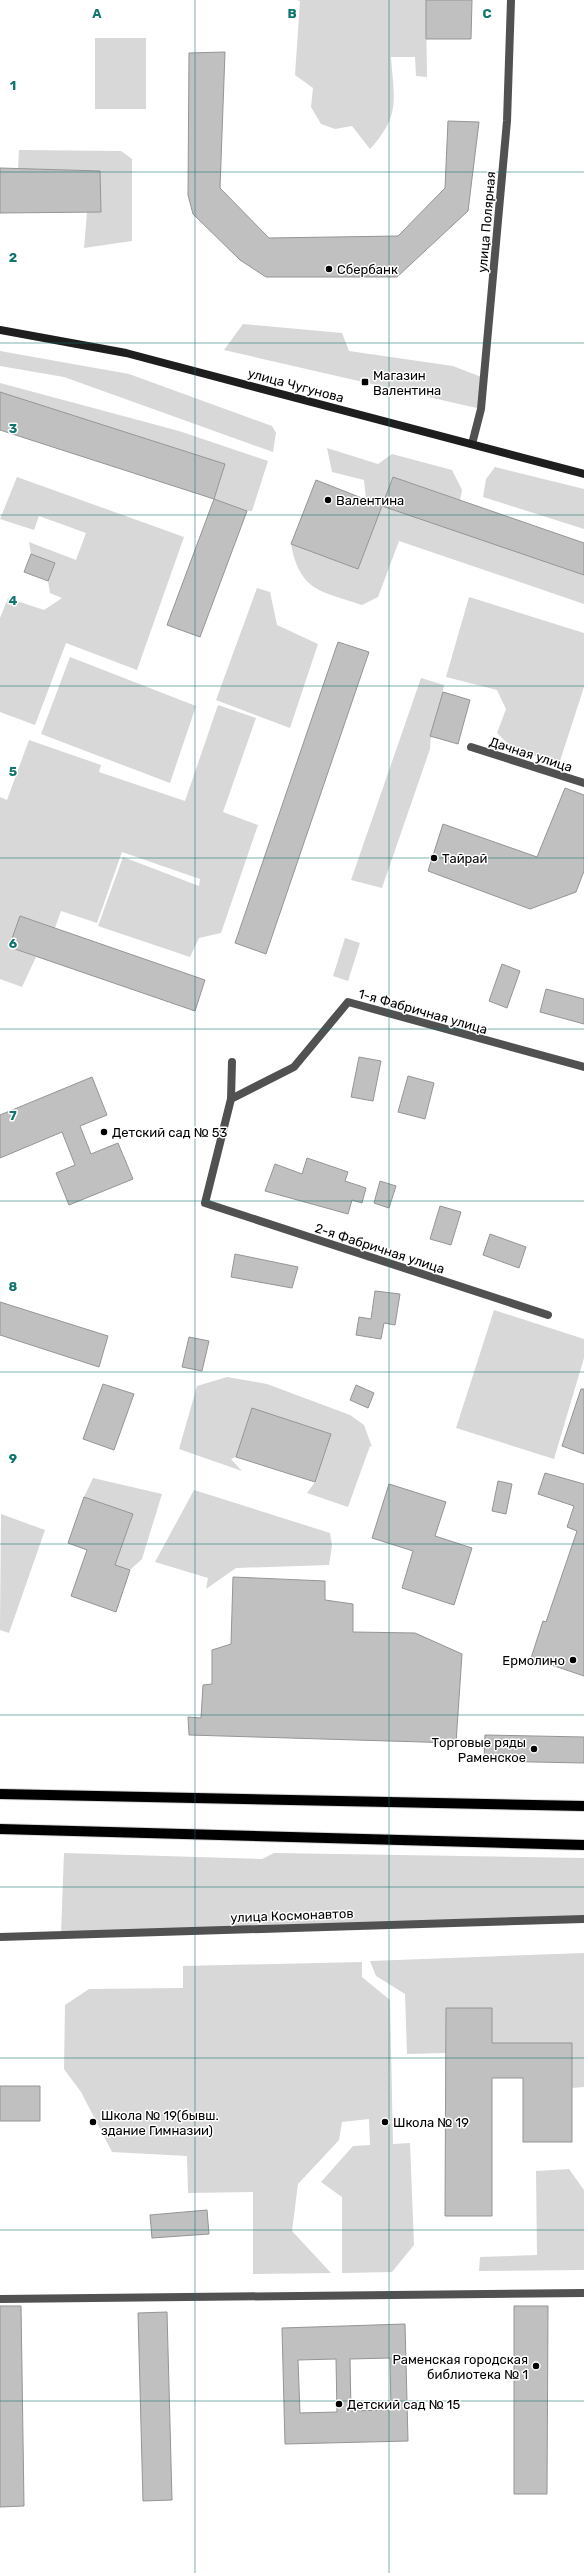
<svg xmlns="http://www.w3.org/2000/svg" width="584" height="2573" font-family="Rubik,sans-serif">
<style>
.green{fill:#d8d8d8}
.building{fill:#c0c0c0;stroke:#959595;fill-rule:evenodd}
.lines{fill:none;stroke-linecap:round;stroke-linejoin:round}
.primary-casing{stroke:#dbdbdb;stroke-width:12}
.street{stroke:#515151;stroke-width:8}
.secondary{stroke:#1e1e1e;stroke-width:8}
.primary{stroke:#000;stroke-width:10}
.grid{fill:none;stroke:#0f766e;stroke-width:1;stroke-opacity:0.55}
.poi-dot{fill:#000;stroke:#fff;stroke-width:1.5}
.labels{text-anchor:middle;stroke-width:3;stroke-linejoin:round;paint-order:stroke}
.street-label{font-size:13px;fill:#000;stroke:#fff}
.poi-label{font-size:13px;fill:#000;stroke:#fff;text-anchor:start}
.grid-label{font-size:13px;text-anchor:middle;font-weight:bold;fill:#0f766e;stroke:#fff;stroke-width:3;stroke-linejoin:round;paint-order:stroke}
</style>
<rect width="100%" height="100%" fill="#fff"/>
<!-- green -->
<path class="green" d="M297,0H426L427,77L416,76L415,57H391C394,99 401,115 370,149L352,126L335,129L321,124L311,107L313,88L295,75L300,1Z
M95,38H146V109H95Z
M19,150L121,151L132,159V241L84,248L87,212H101L100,171L18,169Z
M243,324L342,333L349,351L453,366L484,378L481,409L224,350Z
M0,351L129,374L272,426L276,433L273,452L64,377L0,366Z
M0,383L179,431L268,461L252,511H247L214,499L225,464L0,392Z
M327,448L378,464L392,454L452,470L462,490L460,500L393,477L383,506L584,575V604L399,541L378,597L362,605C321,591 300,592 291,544L358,569L382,506L366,499L364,480L332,472Z
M495,467L584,489V529L483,497L486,479Z
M17,477L184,537L137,670L66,643L35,725L0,712V618L8,598L44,610L62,598L50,593L48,581L55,563L31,554L29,542L76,560L86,533L39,516L34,530L0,519Z
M257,588L270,592L277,625L318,644L290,728L216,700Z
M469,597L584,633V687L559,764L511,747L497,733L506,709L497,690L446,677Z
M70,657L196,706L170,783L41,734Z
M421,678L444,685C441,707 430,727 430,749L382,888L351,880Z
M218,705L256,718L223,812L258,825L221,933L199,938L190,957L98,926L123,857L199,886L200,879L122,852L97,923L61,911L55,928L20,916L9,947L36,957L22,987L0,979V797L7,800L29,740L101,765L99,772L185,801Z
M345,938L360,943L348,981L333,976Z
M494,1310L584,1339V1358L554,1459L456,1428Z
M227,1377L267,1384L350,1415L364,1425L372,1447L370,1446L348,1507L307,1493L315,1482L331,1434L252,1409L236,1457L231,1459L242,1471L179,1449L197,1386Z
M93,1478L162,1494L142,1559L130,1570L115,1565L133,1514L84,1497Z
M194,1490L330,1533L332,1546L329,1565L236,1568L206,1589L208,1578L155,1562Z
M1,1514L45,1530L9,1633L0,1630Z
M64,1853L262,1859L274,1853L584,1858V1919L61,1934Z
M584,1953V2087L572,2088V2043H492V2008H446V2053L407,2054L405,1994L376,1976L370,1961Z
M362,1962V1977L390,2000L393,2144L410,2143L414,2245L392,2272L342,2273V2197L321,2182L353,2146L370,2145L369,2119L342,2122L339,2140L298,2184L292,2231L331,2273L253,2274V2192L188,2193L187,2156L112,2152L81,2092L64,2069L65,2005L89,1989L183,1988V1966Z
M569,2169L584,2190V2270L479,2271L480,2257L537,2255L536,2171Z"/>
<!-- building -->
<path class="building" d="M426,0H472L471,39H426Z
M225,52L220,188L269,238L398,236L445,188L448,121L479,122L468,211L397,277H266L240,260L193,214L188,195L189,53Z
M0,168L100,171L101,212L0,213Z
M0,392L225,464L214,499L0,430Z
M393,477L584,543V575L382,506Z
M316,480L382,506L358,569L291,544Z
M214,499L247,511L200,637L167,625Z
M31,554L55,563L48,581L24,572Z
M338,642L369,652L266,954L235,943Z
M443,692L470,700L458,744L430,736Z
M565,788L584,795V871L576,892L530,909L428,871L443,824L537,857Z
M20,916L205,980L195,1011L9,947Z
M502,964L520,971L507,1008L489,1001Z
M546,989L584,999V1024L540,1012Z
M359,1057L381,1061L373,1101L351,1097Z
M408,1076L434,1083L425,1119L398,1112Z
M92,1077L107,1115L80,1126L91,1154L118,1143L133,1179L69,1205L56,1173L75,1165L62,1132L0,1158V1115Z
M307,1158L348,1172L345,1181L366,1188L362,1203L352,1200L348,1214L265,1191L275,1164L302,1174Z
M380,1181L396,1186L389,1208L374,1203Z
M440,1206L461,1212L451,1245L430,1239Z
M490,1234L526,1247L519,1268L483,1255Z
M235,1254L298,1267L292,1288L231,1277Z
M375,1291L400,1294L395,1325L384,1323L381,1339L356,1335L359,1317L371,1319Z
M0,1302L108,1336L99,1367L0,1335Z
M189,1337L209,1341L202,1371L182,1367Z
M103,1384L134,1394L114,1450L83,1439Z
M356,1385L374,1393L368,1408L350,1400Z
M581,1389H584V1454L562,1446Z
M252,1408L331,1434L315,1482L236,1457Z
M545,1473L584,1484V1676L531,1658L543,1621L546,1622L577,1531L567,1527L574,1506L538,1494Z
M498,1481L512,1484L506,1514L492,1511Z
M389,1484L446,1502L435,1536L472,1548L454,1605L402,1588L413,1551L372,1538Z
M84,1497L133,1514L115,1565L130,1570L116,1612L71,1596L87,1550L68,1543Z
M233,1577L325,1581V1600L353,1604V1632L415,1633L462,1654L456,1743L189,1735L188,1717L201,1718L203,1685L212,1684V1650L231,1644Z
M485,1735L584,1737V1763L484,1761Z
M446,2008H492V2043H572V2142H523V2078H492V2216H445Z
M0,2086H40V2121H0Z
M207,2210L209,2234L152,2238L150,2215Z
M0,2306H21L24,2506L0,2507Z
M514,2306H548L547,2494H514Z
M167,2312L172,2500L143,2501L138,2313Z
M405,2324L408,2441L285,2444L282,2328ZM390,2358L391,2410L351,2411L350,2359ZM336,2359L337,2412L300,2413L298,2360Z"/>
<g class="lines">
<!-- primary casing -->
<g class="primary-casing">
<path id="primary" d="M0,1794L584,1806
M0,1829L584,1845"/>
</g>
<!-- street -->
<path class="street" d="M472,444L481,409L507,121L511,0
M471,747L584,783
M232,1062L231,1099L294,1067L348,1002L584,1067
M231,1099L205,1203L548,1315
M0,1937L584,1919
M0,2299L584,2293"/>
<!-- secondary -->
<path class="secondary" d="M0,330L126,353L584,474"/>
<!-- primary -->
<use href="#primary" class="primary"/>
</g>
<!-- grid -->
<path class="grid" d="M195,0V2573M389,0V2573M0,172H584M0,343H584M0,515H584M0,686H584M0,858H584M0,1029H584M0,1201H584M0,1372H584M0,1544H584M0,1715H584M0,1887H584M0,2058H584M0,2230H584M0,2401H584"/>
<!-- markers -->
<g class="poi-dot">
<circle cx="329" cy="269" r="4"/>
<rect x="361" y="378" width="8" height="8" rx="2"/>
<circle cx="328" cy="500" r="4"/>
<circle cx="434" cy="858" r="4"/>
<circle cx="104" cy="1132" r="4"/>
<circle cx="573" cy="1660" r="4"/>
<circle cx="534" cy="1749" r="4"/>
<circle cx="93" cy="2122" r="4"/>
<circle cx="385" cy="2122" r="4"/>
<circle cx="536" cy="2366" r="4"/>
<circle cx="339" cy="2404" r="4"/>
</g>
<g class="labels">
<!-- street labels -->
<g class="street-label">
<text transform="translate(486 222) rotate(-85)" y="5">улица Полярная</text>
<text transform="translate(296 385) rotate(15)" y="5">улица Чугунова</text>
<text transform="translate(531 754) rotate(18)" y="5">Дачная улица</text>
<text transform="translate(423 1011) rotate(16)" y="5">1-я Фабричная улица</text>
<text transform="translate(380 1248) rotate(18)" y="5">2-я Фабричная улица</text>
<text transform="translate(292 1915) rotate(-2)" y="5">улица Космонавтов</text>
</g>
<!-- poi labels -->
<g class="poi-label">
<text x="337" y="274">Сбербанк</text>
<text x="373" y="380">Магазин<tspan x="373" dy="15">Валентина</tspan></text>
<text x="336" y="505">Валентина</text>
<text x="442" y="863">Тайрай</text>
<text x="112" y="1137">Детский сад № 53</text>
<text x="565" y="1665" text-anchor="end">Ермолино</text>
<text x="526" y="1747" text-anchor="end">Торговые ряды<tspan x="526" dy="15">Раменское</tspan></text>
<text x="101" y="2120">Школа № 19(бывш.<tspan x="101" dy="15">здание Гимназии)</tspan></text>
<text x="393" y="2127">Школа № 19</text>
<text x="528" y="2364" text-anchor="end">Раменская городская<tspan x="528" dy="15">библиотека № 1</tspan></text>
<text x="347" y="2409">Детский сад № 15</text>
</g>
</g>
<g class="grid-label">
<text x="97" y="18">A</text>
<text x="292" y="18">B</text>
<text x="487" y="18">C</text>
<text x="13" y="90">1</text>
<text x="13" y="262">2</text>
<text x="13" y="433">3</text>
<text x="13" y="605">4</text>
<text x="13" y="776">5</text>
<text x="13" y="948">6</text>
<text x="13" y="1120">7</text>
<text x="13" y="1291">8</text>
<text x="13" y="1463">9</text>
</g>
</svg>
